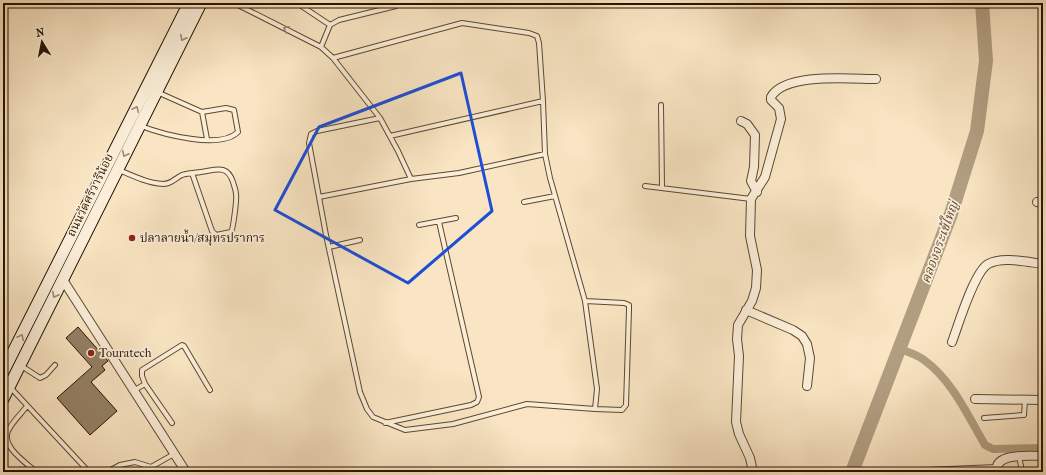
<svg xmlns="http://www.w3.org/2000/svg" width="1046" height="475" font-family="'IM FELL French Canon','Noto Serif Thai',serif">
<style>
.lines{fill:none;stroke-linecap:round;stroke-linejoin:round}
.canal{stroke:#b19e81;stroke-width:8}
.river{stroke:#b19e81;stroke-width:14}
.building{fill:#948065;stroke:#261300}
.service-casing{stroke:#5b4831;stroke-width:6}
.minor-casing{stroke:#5b4831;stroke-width:10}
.secondary-casing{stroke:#261300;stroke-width:13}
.service{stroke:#fbeed8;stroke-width:4}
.minor{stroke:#fbeed8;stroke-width:8}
.secondary{stroke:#fbeed8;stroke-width:11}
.oneway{stroke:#9b8b77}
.marked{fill:none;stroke:#1d4ed8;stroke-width:3;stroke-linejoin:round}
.poi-dot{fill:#8f2418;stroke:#fbeed8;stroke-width:1.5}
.labels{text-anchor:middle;stroke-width:3.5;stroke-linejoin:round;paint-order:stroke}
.street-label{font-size:12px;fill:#261300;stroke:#fbeed8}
.poi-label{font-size:12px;fill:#261300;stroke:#fbeed8;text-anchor:start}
.water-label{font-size:13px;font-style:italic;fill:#5e4b34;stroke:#fbeed8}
</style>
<rect width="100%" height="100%" fill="#f9e5c3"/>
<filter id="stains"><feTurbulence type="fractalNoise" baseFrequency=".005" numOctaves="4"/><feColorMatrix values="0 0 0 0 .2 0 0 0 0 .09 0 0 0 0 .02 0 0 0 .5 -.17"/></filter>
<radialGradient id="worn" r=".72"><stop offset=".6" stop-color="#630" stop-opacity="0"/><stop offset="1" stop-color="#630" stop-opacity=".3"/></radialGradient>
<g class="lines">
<!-- canal -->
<path class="canal" d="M898,348C907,352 917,354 924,360C952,380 968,416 985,445L993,449L1043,448"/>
<!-- river -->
<path class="river" d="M852,472L951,214L977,131L986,61L982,3"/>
</g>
<!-- building -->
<path class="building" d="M78,327L108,361L102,366L105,370L91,382L117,411L90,435L57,398L92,367L66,338Z"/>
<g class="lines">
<!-- service casing -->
<g class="service-casing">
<path id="service" d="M234,3L321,47L333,58L380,118L398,151L411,179
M297,3L330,25
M321,47L330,25L339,20L396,6
M333,58L462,23L529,33L537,36L539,43L543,101L390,136
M157,92L202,112L207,139
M661,105L662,187
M380,118L317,131L311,134L309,143L326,235L360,392L367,409L373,417L405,430L453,424L527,404L595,409L597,389L585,301L550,178L545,154L543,101
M141,126C162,134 220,150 238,132L234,110L226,108L202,112
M119,170C133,176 148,183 163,184C172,184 175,178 182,175C188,173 195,173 201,172C216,170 227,164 233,182C234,186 236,190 236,194C237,199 233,230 231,232L216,235L212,231L192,173
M645,186L751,199
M319,197L411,179L459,173L545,154
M524,202L555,196
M419,225L456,218
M329,247L360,240
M585,301L624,303L629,305V310L626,405L622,410L595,409
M20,365L40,378L46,375L55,365
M145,384L172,423
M10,387L89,472
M133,391L145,384L142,376V370L182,345L184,346L210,390
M27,406C21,414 12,422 8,431C1,447 27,463 36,472
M984,418L1024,415L1025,400
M385,423L471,405L477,402L479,397L439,222
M1019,456L1021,466
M107,472L120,465L135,462L151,467L174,454"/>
</g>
<!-- minor casing -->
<g class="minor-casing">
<path id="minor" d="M741,121L747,124L755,135L754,167L751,181L757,192
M1037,202L1043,203
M63,280L186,472
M746,310L793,330L802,336L807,344L810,358L807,386
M952,342C958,326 974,272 988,264C1002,256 1027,262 1043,264
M975,399L1043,400
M753,472L750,458L739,434L736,422L739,356L737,339L738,325L752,301L756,288L757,270L750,236L751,199L765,177L781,119L779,108L771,100V97C785,72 852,79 876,79
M907,472H911
M925,472L997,469
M997,472C993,452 1032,456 1043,456"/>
</g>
<!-- secondary casing -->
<g class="secondary-casing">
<path id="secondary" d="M3,372L189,3
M3,399L201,3"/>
</g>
<!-- service -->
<use href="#service" class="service"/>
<!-- minor -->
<use href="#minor" class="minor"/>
<!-- secondary -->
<use href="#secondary" class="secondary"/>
</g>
<!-- one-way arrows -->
<defs><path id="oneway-chevron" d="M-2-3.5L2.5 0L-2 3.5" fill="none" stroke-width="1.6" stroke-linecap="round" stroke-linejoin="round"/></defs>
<g class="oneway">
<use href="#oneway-chevron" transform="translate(286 29) rotate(-153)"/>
<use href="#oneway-chevron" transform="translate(183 38) rotate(117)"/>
<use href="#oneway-chevron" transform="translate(136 109) rotate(-64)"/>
<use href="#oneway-chevron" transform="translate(125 154) rotate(116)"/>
<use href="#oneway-chevron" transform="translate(55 295) rotate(117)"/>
<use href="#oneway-chevron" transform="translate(21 337) rotate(-63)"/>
</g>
<!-- marked area -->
<path class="marked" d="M461,73L492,211L408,283L275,210L319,127Z"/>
<!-- markers -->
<g class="poi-dot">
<circle cx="132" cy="238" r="4"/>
<circle cx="91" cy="353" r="4"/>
</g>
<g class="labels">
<!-- street labels -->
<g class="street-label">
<text transform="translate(90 195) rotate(-64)" y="4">ถนนวัดศรีวารีน้อย</text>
</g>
<!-- poi labels -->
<g class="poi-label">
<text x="140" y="242">ปลาลายน้ำ/สมุทรปราการ</text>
<text x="99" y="357">Touratech</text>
</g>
<!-- water labels -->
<g class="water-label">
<text transform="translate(939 242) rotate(-70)" y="5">คลองจระเข้ใหญ่</text>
</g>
</g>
<!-- margin -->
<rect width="1046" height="475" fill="none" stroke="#f9e5c3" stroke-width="16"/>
<rect x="4" y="4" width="1038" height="467" fill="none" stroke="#261300" stroke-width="2"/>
<rect x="8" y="8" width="1030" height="459" fill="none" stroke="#261300"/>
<!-- north arrow -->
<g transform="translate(42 42) rotate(350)" stroke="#fbeed8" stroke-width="3" paint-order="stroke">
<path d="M0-3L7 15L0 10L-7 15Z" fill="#261300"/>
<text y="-6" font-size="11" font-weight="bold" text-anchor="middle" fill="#261300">N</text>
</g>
<rect width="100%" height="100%" filter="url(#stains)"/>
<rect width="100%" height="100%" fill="url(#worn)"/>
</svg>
